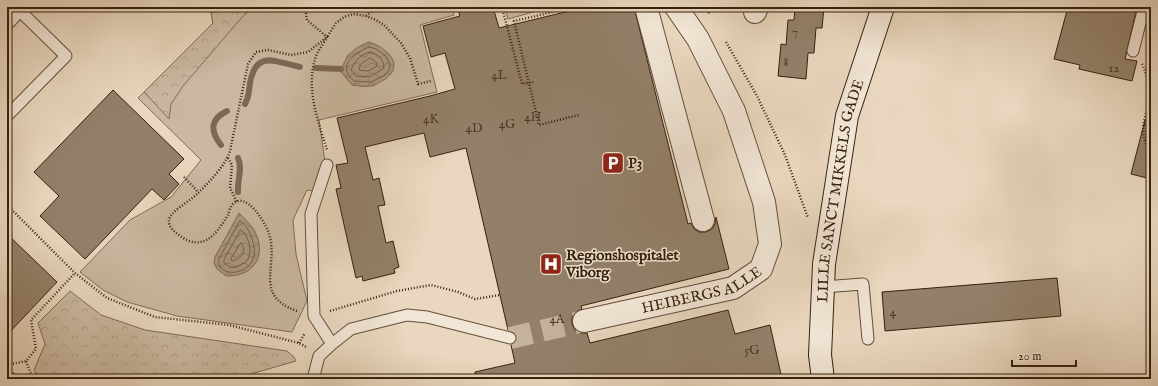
<svg xmlns="http://www.w3.org/2000/svg" width="1158" height="386" font-family="'IM FELL English',serif">
<style>
.green{fill:#cab8a1;stroke:#806c58}
.forest{fill:url(#forest-crowns);stroke:#806c58}
.water{fill:url(#water-waves);stroke:#7c6954}
.lines{fill:none;stroke-linecap:round;stroke-linejoin:round}
.shore{stroke:#705d48;stroke-width:1}
.stream{stroke:#7c6954;stroke-width:6}
.building{fill:#93806a;stroke:#35210e}
.minor-tunnel{stroke:#c5b39c;stroke-width:22;stroke-dasharray:22 11;stroke-linecap:butt}
.service-casing{stroke:#624e3a;stroke-width:13}
.minor-casing{stroke:#624e3a;stroke-width:24}
.tertiary-casing{stroke:#624e3a;stroke-width:24}
.secondary-casing{stroke:#35210e;stroke-width:24}
.path{stroke:#35210e;stroke-width:2.5;stroke-dasharray:1 2;stroke-linecap:butt}
.service{stroke:#f1e5d5;stroke-width:11}
.minor{stroke:#f1e5d5;stroke-width:22}
.tertiary{stroke:#f1e5d5;stroke-width:22}
.secondary{stroke:#f1e5d5;stroke-width:22}
.labels{text-anchor:middle;stroke-width:3;stroke-linejoin:round;paint-order:stroke}
.number-label{font-size:13px;fill:#4c3925}
.poi-label{font-size:15px;font-weight:bold;fill:#35210e;stroke:#f1e5d5;text-anchor:start}
.street-label{font-size:15px;fill:#35210e;stroke:#f1e5d5}
</style>
<defs>
<pattern id="forest-crowns" width="20" height="18" patternUnits="userSpaceOnUse"><rect width="20" height="18" fill="#cab8a1"/><path d="M2 6a3 3 0 1 1 6 0M12 15a3 3 0 1 1 6 0" fill="none" stroke="#ae9e89"/></pattern>
<pattern id="water-waves" width="16" height="10" patternUnits="userSpaceOnUse"><rect width="16" height="10" fill="#ac9983"/><path d="M0 5q4-4 8 0t8 0" fill="none" stroke="#8d7c6a"/></pattern>
</defs>
<rect width="100%" height="100%" fill="#e9d7bf"/>
<filter id="stains"><feTurbulence type="fractalNoise" baseFrequency=".005" numOctaves="4"/><feColorMatrix values="0 0 0 0 .2 0 0 0 0 .09 0 0 0 0 .02 0 0 0 .5 -.17"/></filter>
<radialGradient id="worn" r=".72"><stop offset=".6" stop-color="#630" stop-opacity="0"/><stop offset="1" stop-color="#630" stop-opacity=".3"/></radialGradient>
<!-- green -->
<path class="green" d="M210,7H452L454,15L420,25L437,92L319,120L325,162L316,191L307,190L293,220L296,254L307,301L292,332L177,316L127,302L103,290L80,272L130,220L171,197L201,160L138,98L213,23Z
M505,7H548V8L508,19Z"/>
<!-- forest -->
<path class="forest" d="M210,7H257L245,14L237,23L183,86L171,104L169,119L144,92L213,23Z
M70,291L101,315L145,330L287,351L294,357L296,361L251,374L252,379H38L34,370L45,344L38,323Z"/>
<!-- water -->
<path class="water" d="M369,42C388,48 407,67 382,81C379,82 375,86 371,86C365,87 358,86 352,85L342,73L341,69L348,55L358,47Z
M239,213C244,218 250,224 254,230C268,255 254,277 226,276L217,269L214,263L215,257Z"/>
<g class="lines">
<!-- shore -->
<path class="shore" d="M369,47L376,49L386,56L390,65L389,70L385,75L371,82L354,81C336,66 354,53 369,47Z
M370,52C378,54 384,59 384,68L370,77L356,76L351,70C355,61 360,55 370,52Z
M370,58L377,63V66L368,71L359,70V68L361,64Z
M240,221C246,225 250,232 252,239C266,277 214,281 219,259Z
M241,230C248,235 253,250 248,259C246,263 242,264 238,266C232,269 229,267 224,263V260Z
M241,243C248,251 241,259 232,261L231,259Z"/>
<!-- stream -->
<path class="stream" d="M316,68L341,69
M245,104C249,97 249,91 250,83C256,49 276,62 300,67
M221,145C210,131 210,119 227,111
M238,158C243,168 237,181 238,192"/>
</g>
<!-- building -->
<path class="building" d="M457,7H493L499,28L586,7H634L688,224L691,223L694,229L699,232H706L712,229L715,224L716,217L729,269L581,306L582,309L576,312L572,317V324L575,330L580,333H587L590,343L728,310L735,334L770,325L782,379H475V372L515,363L511,345L515,343L517,336L515,333L508,330L466,148L430,157L424,133L365,147L373,180L379,178L385,205L378,206L386,243L393,241L399,267L394,269L395,273L363,281L362,276L356,278L336,189L341,188L336,165L348,163L337,118L430,96L455,89L445,53L431,57L423,26L460,16Z
M795,7H824L822,28H816L814,53H808L806,79L778,76L781,44L786,45L788,20H794Z
M1068,7H1137L1125,59L1137,61L1132,81L1079,69L1080,65L1054,59Z
M113,90L184,159L169,174L179,184L164,200L152,189L85,259L40,216L59,196L34,172Z
M1145,120L1151,121V179L1131,174Z
M7,234L57,282L7,335Z
M1057,278L1061,316L885,331L882,292Z"/>
<g class="lines">
<!-- minor-tunnel -->
<path class="minor-tunnel" d="M510,338L584,321"/>
<!-- service casing -->
<g class="service-casing">
<path id="service" d="M1133,51L1144,7
M7,116L66,56L16,7
M327,165L311,214L314,316L332,344
M823,287L863,284L868,339
M313,379L319,356L332,344L351,329L407,315L427,317L510,338"/>
</g>
<!-- minor casing -->
<g class="minor-casing">
<g id="minor">
<path d="M646,7L703,220"/>
<path d="M755,12L757,7"/>
<path id="s1" d="M584,321L733,288L761,269L770,244L764,202L734,111L698,39L676,7"/>
</g>
</g>
<!-- tertiary casing -->
<g class="tertiary-casing">
<path id="tertiary" d="M7,17L16,7"/>
</g>
<!-- secondary casing -->
<g class="secondary-casing">
<g id="secondary">
<path id="s2" d="M823,379L820,355L824,264L847,116L883,7"/>
</g>
</g>
<!-- path -->
<path class="path" d="M305,7L307,20L327,37C324,43 319,49 316,56C305,87 318,121 327,150
M502,7L522,84L533,82
M551,7L553,12L514,21L539,125L579,115
M706,7L710,15
M366,16L372,11L389,7
M726,42L757,96L785,155L808,218
M1142,64C1145,69 1150,86 1150,92C1150,111 1134,133 1151,149
M1144,125L1151,127
M228,158L232,165L230,188L237,202
M184,177L198,192
M7,205L75,273L107,298L155,317L229,325L299,343L306,347
M297,311C251,295 281,264 268,231C264,221 246,191 233,204C230,207 229,212 228,215C216,235 202,253 179,235C174,232 168,226 169,220C170,212 188,202 195,196C208,183 224,168 230,151L248,64L256,52L268,50L291,55L308,52L327,37L336,23L344,17L353,14L366,16L376,20L384,25L401,43L410,58L418,84L431,81
M330,311L397,291L431,285L458,292L475,299L500,295
M299,343L305,333
M7,365L26,361
M7,371L28,379
M33,379L26,361L36,349L31,320L75,273"/>
<!-- service -->
<use href="#service" class="service"/>
<!-- minor -->
<use href="#minor" class="minor"/>
<!-- tertiary -->
<use href="#tertiary" class="tertiary"/>
<!-- secondary -->
<use href="#secondary" class="secondary"/>
</g>
<!-- icons -->
<defs>
<g id="parking-square" transform="scale(1.15)"><rect x="-9" y="-9" width="18" height="18" rx="4" fill="#8f2418" stroke="#f1e5d5"/><path d="M-3.5-5.5H1a3.5 3.5 0 0 1 0 7H-1V5.5H-3.5ZM-1-3.4V-.6H.8a1.4 1.4 0 0 0 0-2.8Z" fill="#fff"/></g>
<g id="hospital-square" transform="scale(1.15)"><rect x="-9" y="-9" width="18" height="18" rx="4" fill="#8f2418" stroke="#f1e5d5"/><path d="M-5-5h3v3.5h4V-5h3V5h-3V1.5h-4V5h-3Z" fill="#fff"/></g>
</defs>
<g fill-rule="evenodd">
<use href="#parking-square" x="613" y="163"/>
<use href="#hospital-square" x="551" y="264"/>
</g>
<g class="labels">
<!-- number labels -->
<g class="number-label">
<text x="795" y="36">7</text>
<text x="786" y="66">8</text>
<text x="1114" y="72">12</text>
<text x="499" y="79">4L</text>
<text x="533" y="121">4H</text>
<text x="431" y="123">4K</text>
<text x="507" y="128">4G</text>
<text x="474" y="132">4D</text>
<text x="893" y="316">4</text>
<text x="557" y="323">4A</text>
<text x="752" y="354">5G</text>
</g>
<!-- poi labels -->
<g class="poi-label">
<text x="628" y="168">P3</text>
<text x="566" y="260">Regionshospitalet<tspan x="566" dy="17">Viborg</tspan></text>
</g>
<!-- street labels -->
<g class="street-label">
<text dy="5" stroke="none"><textPath href="#s2" startOffset="190">LILLE SANCT MIKKELS GADE</textPath></text>
<text dy="5" stroke="none"><textPath href="#s1" startOffset="122">HEIBERGS ALLE</textPath></text>
</g>
</g>
<!-- margin -->
<rect width="1158" height="386" fill="none" stroke="#e9d7bf" stroke-width="24"/>
<rect x="8" y="8" width="1142" height="370" fill="none" stroke="#35210e" stroke-width="2"/>
<rect x="12" y="12" width="1134" height="362" fill="none" stroke="#35210e"/>
<!-- scale -->
<path d="M1012 360v6h64v-6" fill="none" stroke="#35210e" stroke-width="2"/>
<text x="1018" y="360" font-size="12" fill="#35210e" stroke="#f1e5d5" stroke-width="3" paint-order="stroke">20 m</text>
<rect width="100%" height="100%" filter="url(#stains)"/>
<rect width="100%" height="100%" fill="url(#worn)"/>
</svg>
